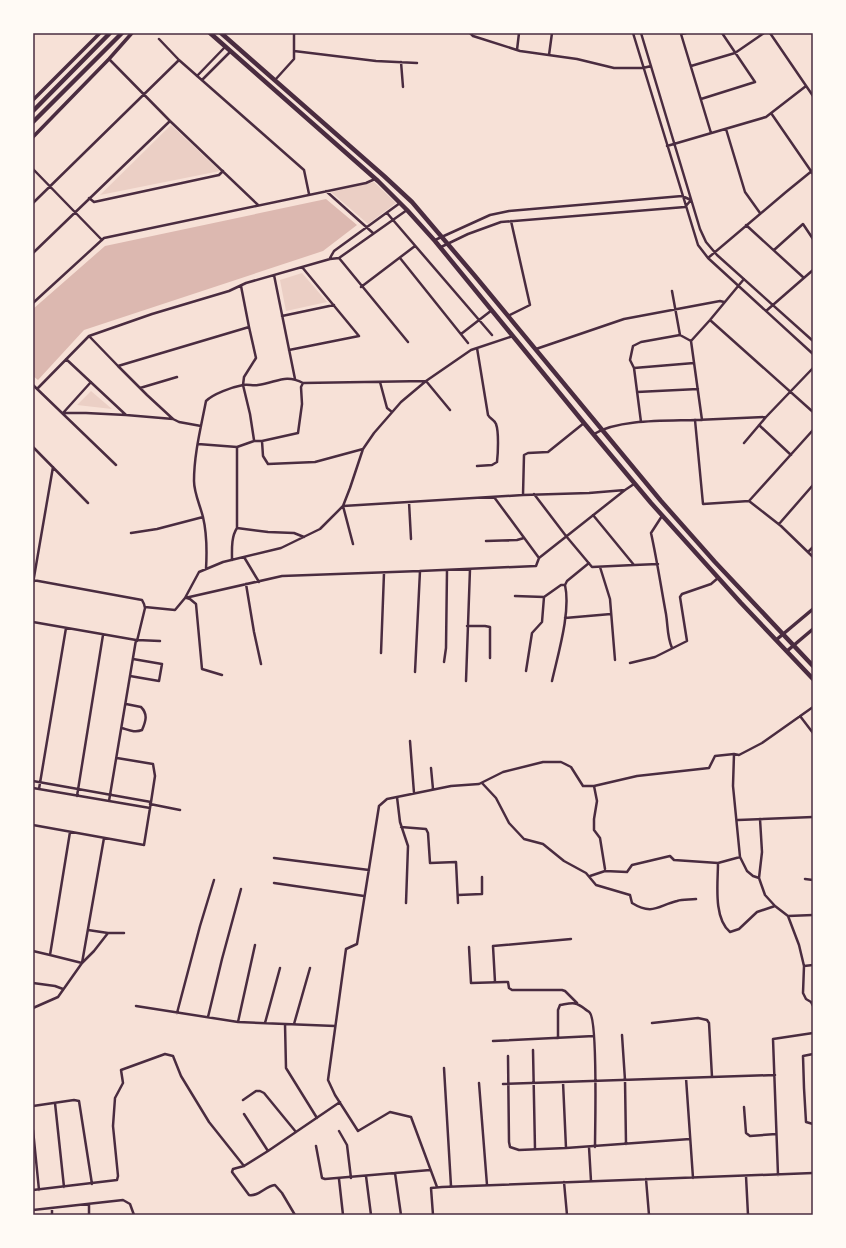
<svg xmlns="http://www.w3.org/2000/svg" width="846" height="1248" font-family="Poppins,sans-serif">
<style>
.green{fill:#ebcfc5}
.water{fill:#dcb8b0}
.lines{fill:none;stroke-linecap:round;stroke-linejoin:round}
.minor{stroke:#4a2c40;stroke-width:2.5}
.tertiary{stroke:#4a2c40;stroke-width:3.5}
.trunk{stroke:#4a2c40;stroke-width:4.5}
.neatline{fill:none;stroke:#4a2c40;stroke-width:1.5}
</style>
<rect width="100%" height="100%" fill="#f7e1d7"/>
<!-- green -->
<path class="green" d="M171,125L220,171L100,195Z
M374,182L396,203L368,224L331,192Z
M302,273L327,302L286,311L280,280Z
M91,391L112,409L77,405Z"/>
<!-- water -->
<path class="water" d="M326,199L357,225L323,251L84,330L38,380L33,376V309L105,246Z"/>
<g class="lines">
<!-- minor -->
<path class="minor" d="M470,33L473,36L520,51L577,59L614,68H643L651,66
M633,33L698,245L708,258L813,354
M641,33L700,229L706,242L717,255L813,341
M686,33L681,34L711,133
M770,33L813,96
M159,39L179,60L304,170L309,194
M517,50L519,33
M294,51L376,61L417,63
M549,55L552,33
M109,59L170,121L258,205
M401,62L403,87
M691,66L735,53L764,33
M197,76L225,47
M202,80L230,52
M275,80L294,59V33
M701,99L755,82L722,33
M771,113L813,174
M726,129L745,192L760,213
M667,146L766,117L806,86
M33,169L102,240
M326,191L373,233
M89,198L94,202L219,175L223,171
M33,203L179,60
M387,213L492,335
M746,225L804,278
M435,240L490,215L509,211L682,196L691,200L685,207L501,222L468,234L441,247
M774,250L803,224L813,239
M33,253L170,121
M330,258L334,251L400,203
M339,258L408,342
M400,258L468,343
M708,258L786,192L813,170
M274,275L295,379
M241,286L249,327
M361,287L415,246
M672,291L680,335L691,341
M33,303L104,238L366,183L375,179
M766,311L813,270
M282,316L334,305
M508,316L530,305L511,221
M710,320L813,412
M461,334L492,310
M89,336L118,366L249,327L256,358L244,377L243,385L250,414L254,440
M477,348L488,415C490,419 495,420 496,424C499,432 498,453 497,462L492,465L477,466
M536,349L624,319L720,301L724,302
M289,350L359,336L302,267
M66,359L126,415L173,419
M118,366L147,395L173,419L179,422L201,426
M634,368L694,363
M91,382L63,413H86L126,415
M380,382L387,408L392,412
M33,385L116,465
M140,388L177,377
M37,389L89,336L152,314L229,291L246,283L330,259L339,258L407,210
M637,392L698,389
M695,420L703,504L749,501L813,430
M702,420L691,341L710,320L744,279
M641,422L634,368L630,360L633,346L641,342L680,335
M759,425L791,455
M594,434C619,419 667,421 696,420C720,419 743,418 766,417
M262,441L263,456L268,464L315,462L363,449
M744,443L766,417L813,368
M198,444L237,447L254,441H262L298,433L302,404L301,387L303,383L426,381L450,410
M33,447L88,503
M534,494L566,536L592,567L634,565L593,515
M523,495L524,455L528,453L548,452L584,423
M494,497L539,558L625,490
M749,501L781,526L813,557
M409,502L411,539
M343,506L523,495L589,493L625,490L634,484
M343,506L353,544
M662,516L651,533C657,560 661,587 666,614C668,626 667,637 672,648
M779,524L813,485
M237,528L268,532L294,533L304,537
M131,533L157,529L203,517
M486,541L517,540L524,538
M808,552L813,547
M244,557L259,582
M232,560C232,550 231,537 237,528V447
M634,565L658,564
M600,567L610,599L615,660
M206,569C207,552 207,534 203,517C200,505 194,493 194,481C194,454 201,427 206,401C213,394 232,387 243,385C248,384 253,386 258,385C276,383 285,373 303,383
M33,580L142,600L144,604L145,608L137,641
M33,583L53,467
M246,584L254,632L261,664
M515,596L544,597L561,585H565L567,581L589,563
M185,598L282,576L420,571
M187,598L190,599L196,604L202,669L222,675
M145,607L175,610L185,598L199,572L223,562L281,548L320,529L343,506L350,488L363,449L374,433L401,402L426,381L471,350L513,336
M565,618L611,614
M33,622L136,640L109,801
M467,626H485L490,627V658
M137,640L160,641
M381,653L384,573
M444,662L446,648L447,570
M630,663L655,657L687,641L680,597L682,594L711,584L718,578
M526,671L532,633L542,622L544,597
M415,672L420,571L536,566L539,558
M130,676L159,681L162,664L133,659
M466,681L470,569
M552,681C558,654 571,612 565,585
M800,716L813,733
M122,728C129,730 135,733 142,730C146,721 148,714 141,707L126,704
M410,741L414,793
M734,754L733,786L740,857L747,871L753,876L759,878
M117,758L153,764L155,776L151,802
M431,768L433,789
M33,781L151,802L150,808
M482,783L496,798L509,823L524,839L543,844L564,861L586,873L596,885L630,895L632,903C653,916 659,905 677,901C683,899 690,900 696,899
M594,786L597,801L594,819V830L600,838L605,869
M33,788L150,808L144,845L33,825
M39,789L66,628
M77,796L103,635
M397,797L400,822L408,846L406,903
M150,804L180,810
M760,819L762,852L759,878L765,895L775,906L788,916L799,945L804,966L803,993L806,999L811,1002L813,1006
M738,820L813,817
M401,827L426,829L428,833L430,863L456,862L458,903
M274,858L369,870
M718,863C718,882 713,918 730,932L739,929L757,912L775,906
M590,876L605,871L627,872L632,865L670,856L674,860L718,863L740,857
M805,879L813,880
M274,883L364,896
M458,895L482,894V877
M788,916L813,915
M108,933H124
M469,947L471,983L505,982H508L509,988L512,990H562L565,991L577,1003
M33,951L50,955L70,832
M50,955L82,963L104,838
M804,966L813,965
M495,982L493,946L571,939
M33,983L55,986L63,989
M136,1006L238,1022L335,1026
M33,1008L58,997L82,963L94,951L108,933L88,930
M177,1013L200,926L214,880
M208,1017L222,959L241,889
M238,1022L255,945
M265,1023L280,968
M652,1023L698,1018L707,1020L709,1023L712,1077
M285,1024L286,1068L317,1118
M294,1024L310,968
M622,1035L625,1080L626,1144
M558,1038V1010L560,1005C572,1003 575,1001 585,1009C587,1011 589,1011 590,1013C598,1023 595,1128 595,1147
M493,1041L594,1036
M533,1050L535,1149
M813,1054L803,1056L804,1088L806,1122L813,1124
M508,1056L509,1142L510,1147L519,1150L566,1148L690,1139
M444,1068L451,1186
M686,1078L693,1178
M563,1082L566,1148
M479,1083L487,1185
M503,1084L775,1075
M243,1100L256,1091H260L264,1093L296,1132
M55,1103L64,1187
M33,1106L74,1100L79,1101L92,1184
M744,1107L746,1133L750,1136L776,1134
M244,1114L268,1151
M33,1130L39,1190
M339,1131L347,1145L351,1178
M316,1146L322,1178L325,1179L430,1170
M589,1147L591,1181
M244,1166L233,1169L232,1172L249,1195C259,1197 265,1186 275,1185L282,1193L295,1215
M395,1173L401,1215
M778,1175L773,1039L813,1033
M366,1176L371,1215
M746,1176L748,1215
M339,1179L343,1215
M646,1179L649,1215
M564,1182L567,1215
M437,1187L411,1117L390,1112L358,1131L335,1095L328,1080L346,949L357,944L379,806L387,799L451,786L479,784L503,772L543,762H561L571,767L583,786H594L637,776L709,768L715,756L734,754L739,755L762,743L813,707
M33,1190L117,1180L118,1176L113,1126L115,1098L123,1083L121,1070L165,1054L173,1056L181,1076L209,1122L244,1166L268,1151L340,1102
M33,1210L123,1200L130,1204L134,1215
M52,1215V1208
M89,1215V1204
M433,1215L431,1188L442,1187L813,1173"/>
<!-- tertiary -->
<path class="tertiary" d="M33,100L100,33
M33,137L109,59L132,33
M776,640L813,609
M787,651L813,629"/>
<!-- trunk -->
<path class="trunk" d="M210,33L378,181L407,210L435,241L584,423L651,503L741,603L813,679
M221,33L384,176L412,202L475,276L661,501L715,562L813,666
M33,111L110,33
M33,122L122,33"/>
</g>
<!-- border -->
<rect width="846" height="1248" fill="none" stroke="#fffaf5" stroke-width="68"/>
<rect x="34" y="34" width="778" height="1180" class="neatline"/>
</svg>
